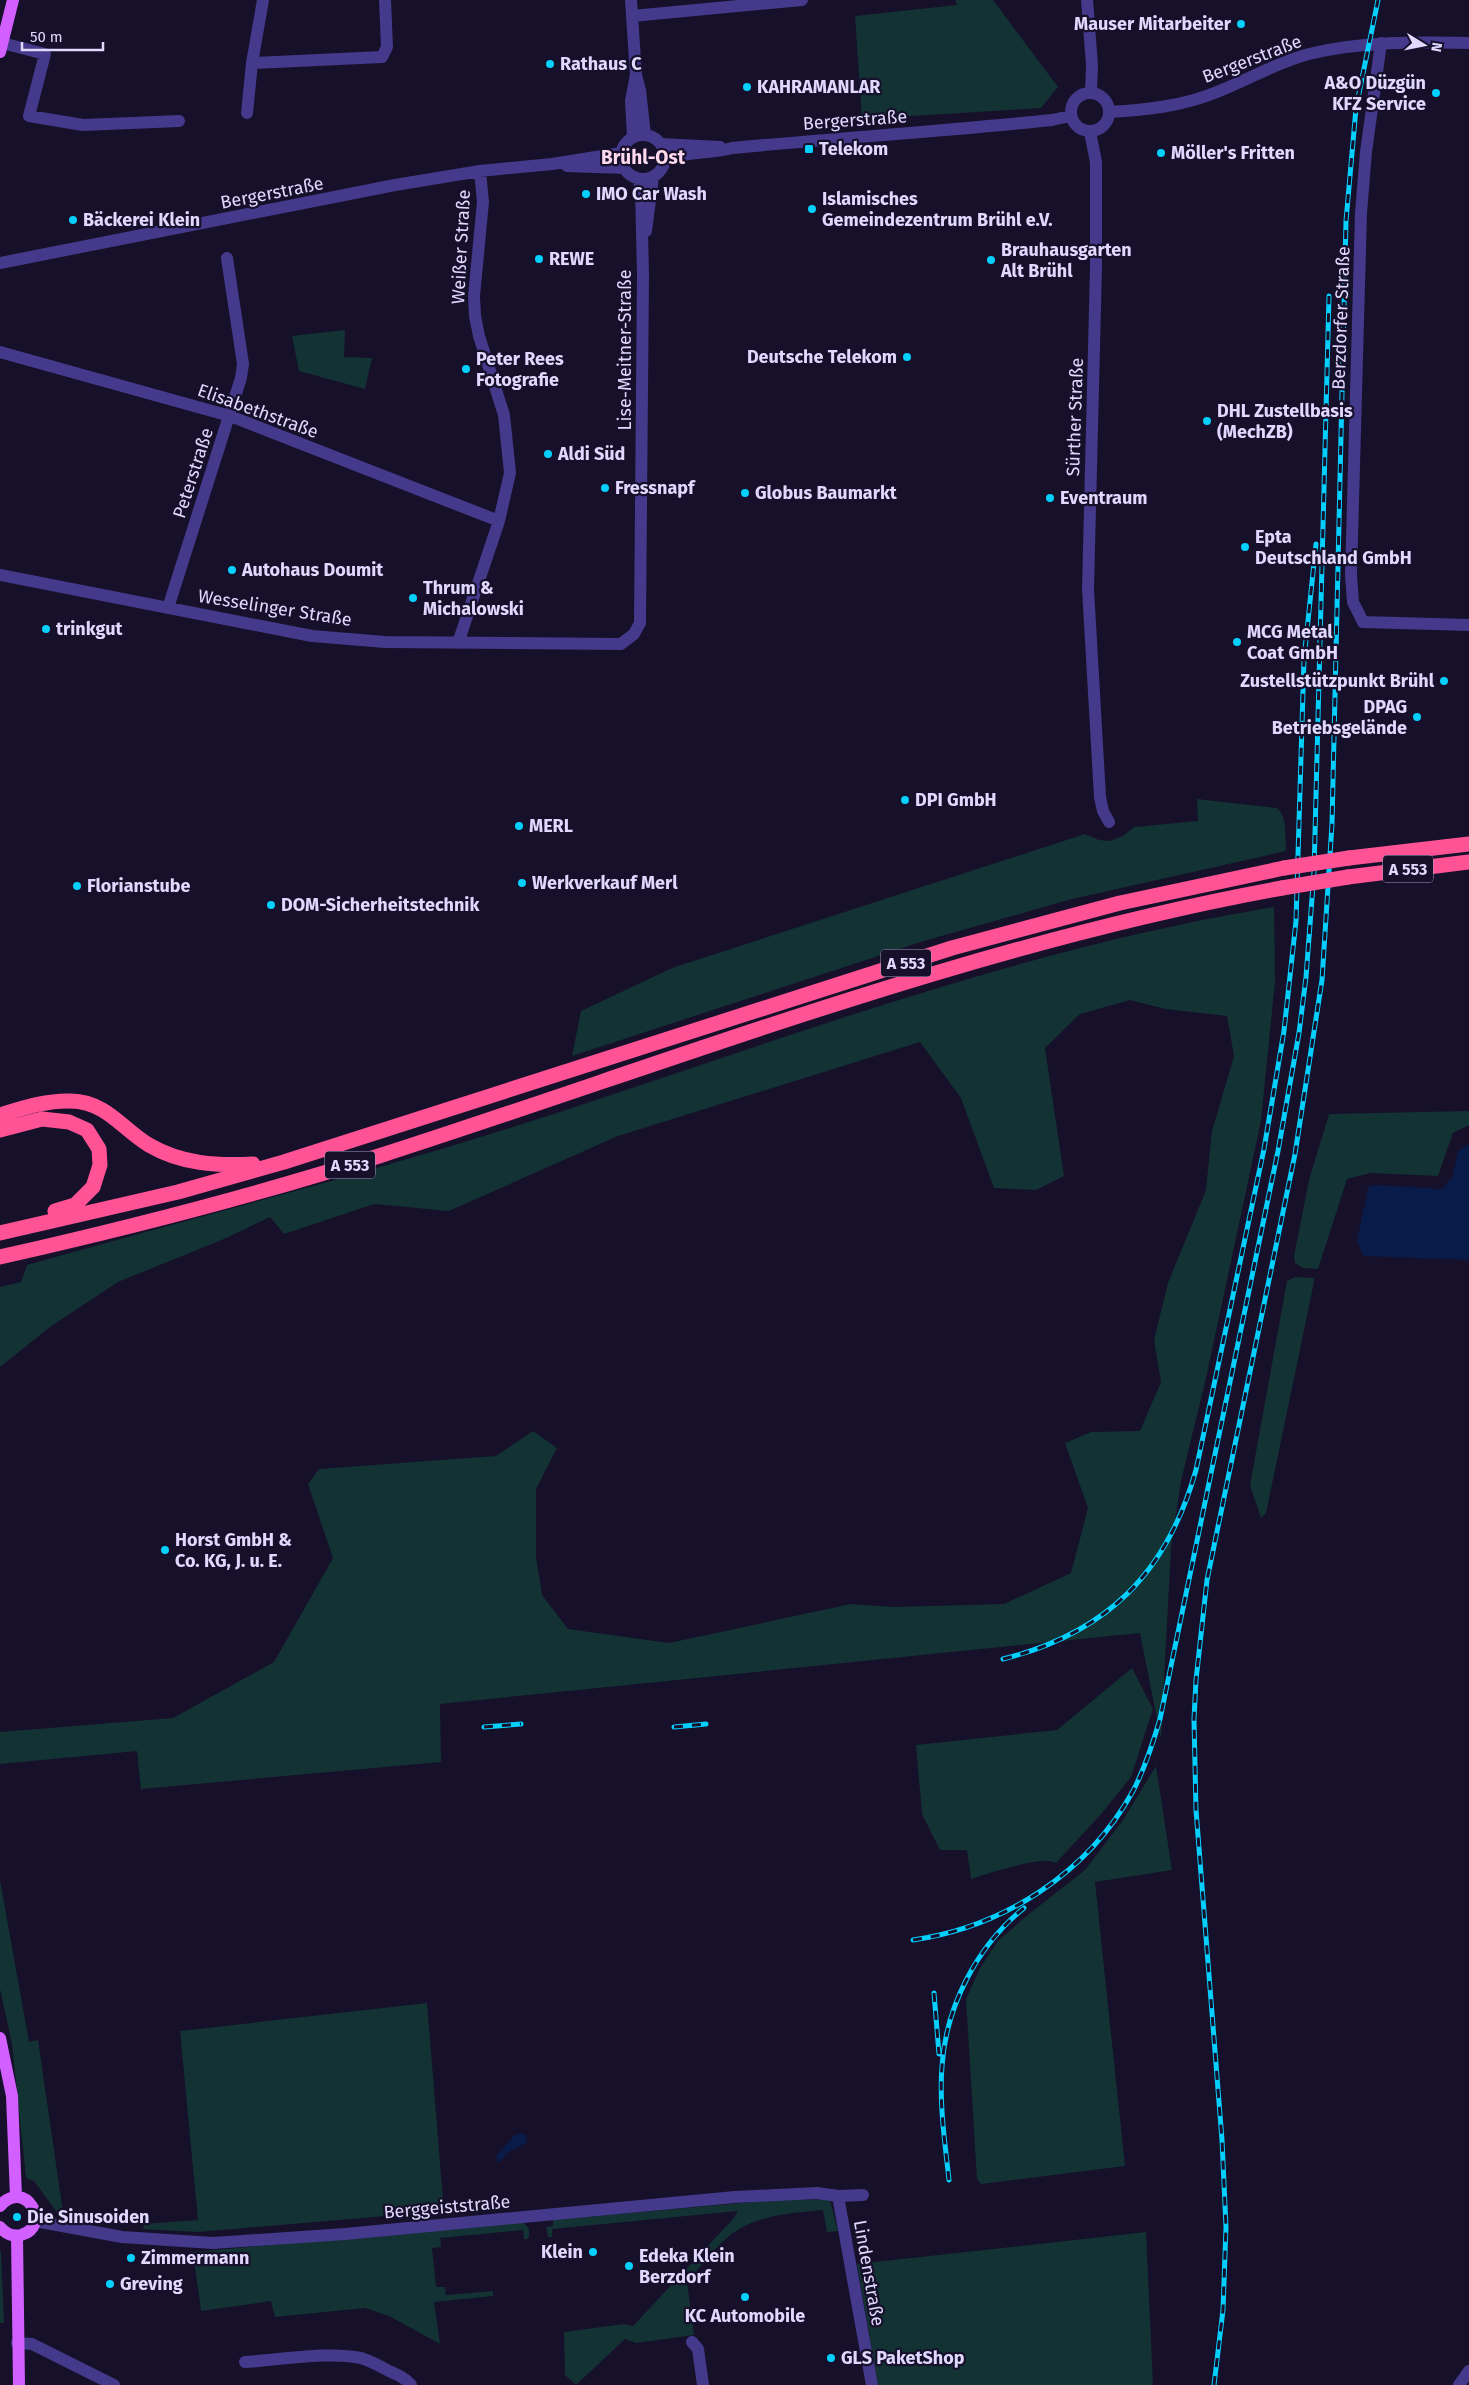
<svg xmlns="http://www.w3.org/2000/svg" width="1469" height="2385" font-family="'Fira Sans',sans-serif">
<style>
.green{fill:#123234}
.water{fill:#091b49}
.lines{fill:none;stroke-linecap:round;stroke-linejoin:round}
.minor{stroke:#44398a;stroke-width:12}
.major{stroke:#d25fff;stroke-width:12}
.highway{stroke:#ff5396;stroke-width:15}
.rail-casing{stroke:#04d0ff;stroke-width:5}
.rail{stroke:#16102a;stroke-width:3;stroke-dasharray:9;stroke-linecap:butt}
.highway-bridge{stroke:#ff5396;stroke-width:15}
.poi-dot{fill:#04d0ff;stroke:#16102a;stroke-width:2}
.labels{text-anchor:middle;stroke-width:4.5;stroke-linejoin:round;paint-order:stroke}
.shield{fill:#16102a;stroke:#a39cbf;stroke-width:1}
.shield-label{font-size:16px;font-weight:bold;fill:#e0d8ff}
.poi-label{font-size:18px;font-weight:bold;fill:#e0d8ff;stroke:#16102a;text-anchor:start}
.street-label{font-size:18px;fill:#e0d8ff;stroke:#16102a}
.neighbourhood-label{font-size:19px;font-weight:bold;fill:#ffdaee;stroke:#16102a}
</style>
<rect width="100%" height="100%" fill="#16102a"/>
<!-- green -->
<path class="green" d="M955,0H993L1058,87L1041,108L862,119L855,16L957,5Z
M345,330L344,357L372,358L365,389L299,371L292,336Z
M1197,799L1277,808C1288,817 1285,837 1286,851L1072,899L924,941L572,1056L581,1011L672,968L1085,834L1099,840L1110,841L1123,836L1134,827L1198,821Z
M1274,907L1275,982L1261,1121L1206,1378L1181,1481L1171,1547L1161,1739L1140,1633L440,1704L441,1762L141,1789L137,1751L0,1764V1732L173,1718L274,1662L333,1558L308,1484L319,1469L496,1456L533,1431L557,1448L536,1489V1557L542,1595L568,1629L669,1643L851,1604L894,1607L1004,1604L1071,1573L1088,1508L1065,1443L1091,1432L1140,1431L1161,1382L1154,1340L1168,1283L1206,1190L1212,1131L1234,1056L1227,1016L1166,1009L1130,1000L1080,1014L1045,1048L1064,1176L1036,1190L994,1188L961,1098L920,1042L618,1136L449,1211L374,1204L284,1234L270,1217L224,1239L118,1282L50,1327L0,1367V1287L21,1282L27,1265C207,1214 389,1168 566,1110C799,1033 1031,947 1274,907Z
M1469,1111V1125L1453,1133L1438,1176L1370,1173L1347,1179L1318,1269L1303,1268L1295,1263L1294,1256L1309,1180L1329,1114Z
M1295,1277L1314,1278V1282L1266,1513L1261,1518L1250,1485L1287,1281Z
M1132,1668L1153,1709L1131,1777L1102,1813L1056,1863C1042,1855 987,1874 971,1879L967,1850H940L922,1814L916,1745L1057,1730Z
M1156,1766L1172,1870L1095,1882L1125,2166L981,2184L977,2179L966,1999L980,1968L998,1941L1029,1914L1085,1870L1123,1820Z
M0,1880L29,2042L38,2040L63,2212L56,2211L34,2181L26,2178L12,2044L0,1989Z
M427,2003L444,2211L198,2232L143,2229L144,2224L198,2220L180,2031Z
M785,2199L830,2200L838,2231L827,2232L823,2210C791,2213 754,2215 728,2237C713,2249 700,2268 687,2282L694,2335L636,2343L625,2339L576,2385L565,2375L564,2332L624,2324L633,2326L733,2219L738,2211L552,2229V2237H548L546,2227L553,2226V2220Z
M523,2222L529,2229V2237L527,2239H524L523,2230L440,2238L441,2247L432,2248L436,2287H445L446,2295L493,2291V2296L434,2302L440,2344L389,2316L365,2308L275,2317L271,2301L201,2311L193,2252Z
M1146,2232L1153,2385H878L857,2264Z
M0,2250L1,2253L4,2323H0Z"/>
<!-- water -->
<path class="water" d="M1469,1144V1260L1363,1256L1357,1241L1368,1187L1376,1185L1442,1189L1453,1176L1458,1151Z
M523,2133L527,2137L526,2143L507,2153L500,2162H497V2155L515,2135Z"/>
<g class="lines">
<!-- minor -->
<path class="minor" d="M631,0L636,75
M1087,0L1092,65L1091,93
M632,16L802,0
M2,43L45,54L29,116L83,125L179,121
M1381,43L1366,152L1361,213L1351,575L1353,602L1363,622L1469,625
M252,63L382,57L387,47L385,0
M1071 112a19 19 0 1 1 38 0a19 19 0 1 1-38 0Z
M1109,112C1146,110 1183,106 1217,92C1248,80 1277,62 1309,54C1362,41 1415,42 1469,43
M247,113L252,63L263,0
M1090,132L1096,162V267L1088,589L1100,797L1103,811L1109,822
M621 157a22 22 0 1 1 44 0a22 22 0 1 1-44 0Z
M633,137L631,101L636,75L640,90L645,135
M661,144L720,147
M665,161C684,151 711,154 732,148C839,138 946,131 1052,120L1070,116
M567,166L624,168
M646,231L653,177
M0,263L395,185L480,171L552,164L621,153
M0,352L230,416L499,521
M0,575L312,636L385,642L621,644L634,634L640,623L643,275L641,188L638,179
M168,608L241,378L243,364L227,258
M458,643L499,521L510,473L504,415L479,336L475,316L474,296L483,202L480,171
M838,2196L872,2385
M35,2221L122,2237L213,2243L345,2234L735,2197L817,2193L838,2196L863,2195
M692,2342L698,2349L703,2385
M17,2343L32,2344L114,2385
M245,2362C281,2360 327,2351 361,2358C370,2361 380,2366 389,2371C398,2375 405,2378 411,2385
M1459,2385L1469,2371"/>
<!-- major -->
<path class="major" d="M0,52L13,0
M0,2038L12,2096L16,2197
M0,2206C25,2177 53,2226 21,2235C12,2237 5,2233 0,2227
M17,2236L19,2385"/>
<!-- highway -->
<path class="highway" d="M1349,858L1469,844
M1348,877L1469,862
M0,1115C23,1108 47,1100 71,1101C107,1102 122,1129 149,1145C181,1164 217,1166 253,1164
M0,1130L42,1119L69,1122L87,1130L99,1149L100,1165L93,1187L75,1205L55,1211
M0,1233L178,1192L284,1162L952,948L1120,903L1284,868
M0,1257C129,1228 257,1195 382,1155C680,1059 973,944 1282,888"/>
<!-- rail casing -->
<g class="rail-casing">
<path id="rail" d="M1003,1659C1107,1633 1167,1573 1196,1470L1264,1149L1284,1031L1296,921L1304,659L1316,544
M484,1727L521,1724
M674,1727L706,1724
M913,1940C1004,1927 1088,1873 1133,1791C1145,1768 1153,1743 1160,1719L1278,1151L1299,1033L1306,977L1314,872L1329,296
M934,1993L939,2054
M949,2180C945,2143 939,2104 942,2066C946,2006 977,1946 1024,1908
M1214,2385L1223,2310L1226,2227L1222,2140L1196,1810L1194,1719L1196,1680L1207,1580L1295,1154L1322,980L1332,824L1346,221L1356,108L1378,0"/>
</g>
<!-- rail -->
<use href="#rail" class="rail"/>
<!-- highway-bridge -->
<path class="highway-bridge" d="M1284,868L1349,858
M1282,888L1348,877"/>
</g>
<!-- markers -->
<g class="poi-dot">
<circle cx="1241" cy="24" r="5"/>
<circle cx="550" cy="64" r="5"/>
<circle cx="747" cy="87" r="5"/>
<circle cx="1436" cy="93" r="5"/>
<rect x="804" y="144" width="10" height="10" rx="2.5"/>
<circle cx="1161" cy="153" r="5"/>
<circle cx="586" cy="194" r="5"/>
<circle cx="812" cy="209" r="5"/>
<circle cx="73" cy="220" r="5"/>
<circle cx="539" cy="259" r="5"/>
<circle cx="991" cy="260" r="5"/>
<circle cx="907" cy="357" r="5"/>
<circle cx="466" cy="369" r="5"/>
<circle cx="1207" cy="421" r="5"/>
<circle cx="548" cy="454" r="5"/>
<circle cx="605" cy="488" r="5"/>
<circle cx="745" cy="493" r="5"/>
<circle cx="1050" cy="498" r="5"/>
<circle cx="1245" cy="547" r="5"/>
<circle cx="232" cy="570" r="5"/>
<circle cx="413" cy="598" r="5"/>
<circle cx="46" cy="629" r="5"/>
<circle cx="1237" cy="642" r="5"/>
<circle cx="1444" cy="681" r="5"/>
<circle cx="1417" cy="717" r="5"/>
<circle cx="905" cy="800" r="5"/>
<circle cx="519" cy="826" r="5"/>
<circle cx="522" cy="883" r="5"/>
<circle cx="77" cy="886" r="5"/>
<circle cx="271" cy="905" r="5"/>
<circle cx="165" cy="1550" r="5"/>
<circle cx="17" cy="2217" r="5"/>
<circle cx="593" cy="2252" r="5"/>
<circle cx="131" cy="2258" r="5"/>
<circle cx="629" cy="2266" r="5"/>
<circle cx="110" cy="2284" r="5"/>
<circle cx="745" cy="2297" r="5"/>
<circle cx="831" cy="2358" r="5"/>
</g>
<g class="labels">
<!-- shield labels -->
<g class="shield">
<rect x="1383" y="855.5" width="50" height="27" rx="4"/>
<rect x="881" y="949.5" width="50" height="27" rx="4"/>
<rect x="325" y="1151.5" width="50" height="27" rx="4"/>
</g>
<g class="shield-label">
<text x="1408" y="875">A 553</text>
<text x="906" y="969">A 553</text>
<text x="350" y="1171">A 553</text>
</g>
<!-- poi labels -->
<g class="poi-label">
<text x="1231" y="30" text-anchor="end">Mauser Mitarbeiter</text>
<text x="560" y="70">Rathaus C</text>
<text x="1426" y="89" text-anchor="end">A&amp;O Düzgün<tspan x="1426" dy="21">KFZ Service</tspan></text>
<text x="757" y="93">KAHRAMANLAR</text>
<text x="819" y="155">Telekom</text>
<text x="1171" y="159">Möller's Fritten</text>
<text x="596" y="200">IMO Car Wash</text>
<text x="822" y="205">Islamisches<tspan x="822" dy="21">Gemeindezentrum Brühl e.V.</tspan></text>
<text x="83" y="226">Bäckerei Klein</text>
<text x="1001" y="256">Brauhausgarten<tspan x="1001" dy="21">Alt Brühl</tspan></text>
<text x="549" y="265">REWE</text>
<text x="897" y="363" text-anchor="end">Deutsche Telekom</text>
<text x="476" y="365">Peter Rees<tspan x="476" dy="21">Fotografie</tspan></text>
<text x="1217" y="417">DHL Zustellbasis<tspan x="1217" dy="21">(MechZB)</tspan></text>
<text x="558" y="460">Aldi Süd</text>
<text x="615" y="494">Fressnapf</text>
<text x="755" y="499">Globus Baumarkt</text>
<text x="1060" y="504">Eventraum</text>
<text x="1255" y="543">Epta<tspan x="1255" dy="21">Deutschland GmbH</tspan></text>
<text x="242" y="576">Autohaus Doumit</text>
<text x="423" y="594">Thrum &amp;<tspan x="423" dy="21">Michalowski</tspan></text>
<text x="56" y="635">trinkgut</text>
<text x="1247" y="638">MCG Metal<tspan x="1247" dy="21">Coat GmbH</tspan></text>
<text x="1434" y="687" text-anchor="end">Zustellstützpunkt Brühl</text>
<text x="1407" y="713" text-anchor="end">DPAG<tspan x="1407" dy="21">Betriebsgelände</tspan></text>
<text x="915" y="806">DPI GmbH</text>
<text x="529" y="832">MERL</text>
<text x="532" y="889">Werkverkauf Merl</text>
<text x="87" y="892">Florianstube</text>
<text x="281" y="911">DOM-Sicherheitstechnik</text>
<text x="175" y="1546">Horst GmbH &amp;<tspan x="175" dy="21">Co. KG, J. u. E.</tspan></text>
<text x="27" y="2223">Die Sinusoiden</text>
<text x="583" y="2258" text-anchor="end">Klein</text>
<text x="639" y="2262">Edeka Klein<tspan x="639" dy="21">Berzdorf</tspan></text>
<text x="141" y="2264">Zimmermann</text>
<text x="120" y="2290">Greving</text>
<text x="745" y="2322" text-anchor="middle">KC Automobile</text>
<text x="841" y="2364">GLS PaketShop</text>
</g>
<!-- street labels -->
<g class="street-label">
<text transform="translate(1252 59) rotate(-21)" y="6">Bergerstraße</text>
<text transform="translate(855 120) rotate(-4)" y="6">Bergerstraße</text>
<text transform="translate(272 193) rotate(-11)" y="6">Bergerstraße</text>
<text transform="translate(461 247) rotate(-87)" y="6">Weißer Straße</text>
<text transform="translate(1341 318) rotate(-88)" y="6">Berzdorfer Straße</text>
<text transform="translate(625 350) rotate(-90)" y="6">Lise-Meitner-Straße</text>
<text transform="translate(258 411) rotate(20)" y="6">Elisabethstraße</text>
<text transform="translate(1075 417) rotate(-88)" y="6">Sürther Straße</text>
<text transform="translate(193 473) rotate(-72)" y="6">Peterstraße</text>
<text transform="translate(275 608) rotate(9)" y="6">Wesselinger Straße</text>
<text transform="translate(447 2207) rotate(-5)" y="6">Berggeiststraße</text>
<text transform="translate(869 2273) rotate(80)" y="6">Lindenstraße</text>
</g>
<!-- neighbourhood labels -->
<g class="neighbourhood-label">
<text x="643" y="164">Brühl-Ost</text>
</g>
</g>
<!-- north arrow -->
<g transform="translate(1424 45) rotate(100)" stroke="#16102a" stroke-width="4" paint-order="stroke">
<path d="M0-4L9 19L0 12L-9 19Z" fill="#e0d8ff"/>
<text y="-8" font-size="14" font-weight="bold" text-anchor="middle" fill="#e0d8ff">N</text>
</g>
<!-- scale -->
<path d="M22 42v8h81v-8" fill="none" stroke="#e0d8ff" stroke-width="2.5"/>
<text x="30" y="42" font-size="15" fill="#e0d8ff" stroke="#16102a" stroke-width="4" paint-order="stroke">50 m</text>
</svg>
